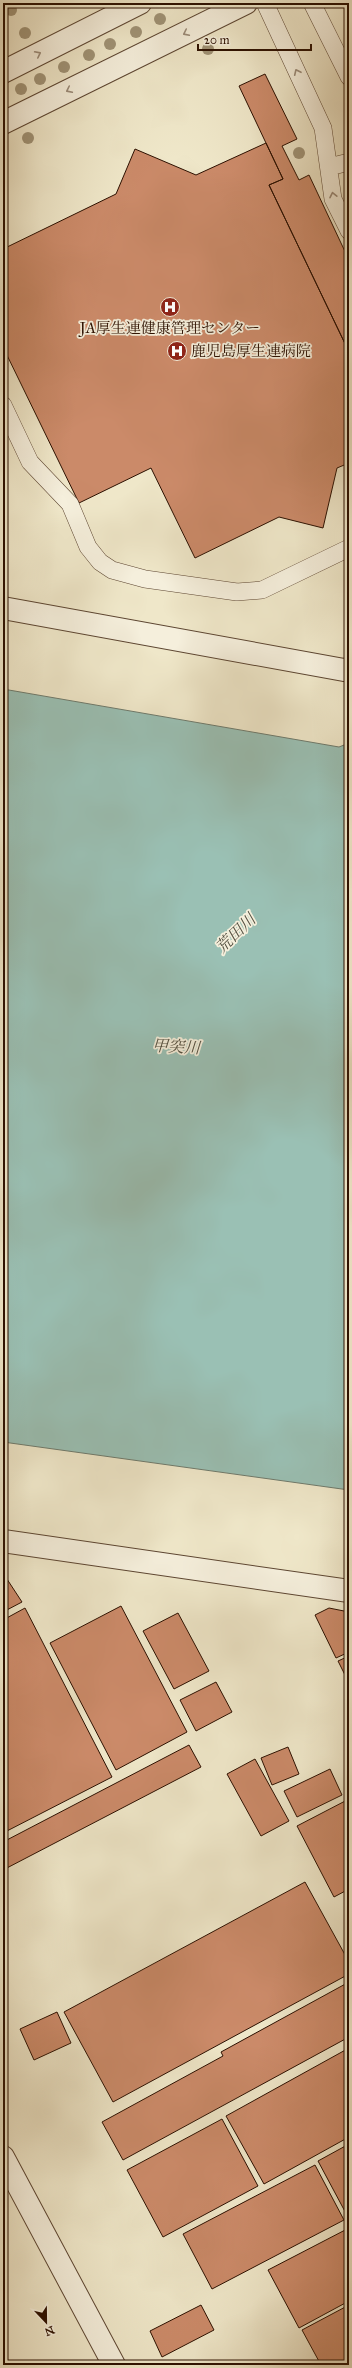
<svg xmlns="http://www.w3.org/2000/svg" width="352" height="2368" font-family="'IM FELL Great Primer','Noto Serif JP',serif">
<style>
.water{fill:#9ac0b4;stroke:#6e7a6c}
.building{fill:#cb8a69;stroke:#2c1000}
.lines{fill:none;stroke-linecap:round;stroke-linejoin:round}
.service-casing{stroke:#5d4632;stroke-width:18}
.minor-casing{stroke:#5d4632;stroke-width:24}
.tertiary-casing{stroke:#5d4632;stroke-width:24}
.service{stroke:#f5efdc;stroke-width:17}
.minor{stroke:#f5efdc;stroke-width:22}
.tertiary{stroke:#f5efdc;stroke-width:22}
.tree{fill:#a09376}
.oneway{stroke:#9b8b79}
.labels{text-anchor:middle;stroke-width:3.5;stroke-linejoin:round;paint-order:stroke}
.poi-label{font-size:15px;fill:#2c1000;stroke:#f5efdc}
.water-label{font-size:16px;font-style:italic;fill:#524e3f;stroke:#f5efdc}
</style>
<rect width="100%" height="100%" fill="#efe7c9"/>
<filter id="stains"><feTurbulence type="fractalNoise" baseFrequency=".005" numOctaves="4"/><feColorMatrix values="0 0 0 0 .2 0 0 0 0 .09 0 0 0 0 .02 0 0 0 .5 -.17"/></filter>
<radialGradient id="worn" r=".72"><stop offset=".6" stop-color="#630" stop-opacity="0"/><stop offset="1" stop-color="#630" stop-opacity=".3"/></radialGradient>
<!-- water -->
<path class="water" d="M3,689L339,747L349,743V1490L3,1442Z"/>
<!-- building -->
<path class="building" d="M265,74L297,139L282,146L299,180L309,175L349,260V352L269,185L283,179L239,86Z
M266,143L283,179L269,185L349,352V463L337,468L323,528L279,517L195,558L151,468L79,503L3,347V249L116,194L135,149L196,175Z
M3,1573L22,1602L3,1612Z
M121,1606L187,1732L116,1770L50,1643Z
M25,1608L112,1777L3,1833V1620Z
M329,1608L349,1612V1652L336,1658L315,1615Z
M178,1613L209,1671L174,1689L143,1631Z
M349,1656V1683L338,1661Z
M216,1682L232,1712L196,1731L180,1700Z
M189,1745L201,1767L3,1870V1842Z
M288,1747L299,1774L272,1785L261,1758Z
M255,1759L289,1821L261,1836L227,1774Z
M330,1769L342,1795L297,1817L284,1791Z
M349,1799V1889L334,1897L297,1826Z
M305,1882L349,1962V1974L113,2102L64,2012Z
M349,1982V2037L123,2160L102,2122L223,2056L221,2052Z
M57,2012L71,2043L34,2060L20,2029Z
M349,2048V2137L264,2184L226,2116Z
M222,2119L258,2186L163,2237L127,2170Z
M349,2144V2219L318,2161Z
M315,2165L344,2220L212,2289L183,2234Z
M349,2228V2301L299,2328L268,2270Z
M201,2305L214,2330L162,2357L150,2331Z
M349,2305V2365H321L302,2330Z"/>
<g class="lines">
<!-- service casing -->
<g class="service-casing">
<path id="service" d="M265,3L323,128L333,199L349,231
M312,3L349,77
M329,167L349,162
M3,405L30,462L70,504L88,547L100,562L112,570L145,579L237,592L262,590L349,548"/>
</g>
<!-- minor casing -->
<g class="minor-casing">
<path id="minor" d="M3,608L344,670L349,669
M3,1541L349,1591
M3,2157L114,2365"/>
</g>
<!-- tertiary casing -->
<g class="tertiary-casing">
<path id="tertiary" d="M3,72L140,3
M3,123L246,3"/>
</g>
<!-- service -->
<use href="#service" class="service"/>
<!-- minor -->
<use href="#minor" class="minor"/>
<!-- tertiary -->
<use href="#tertiary" class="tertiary"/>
</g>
<!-- trees -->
<g class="tree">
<circle cx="11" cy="10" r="6"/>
<circle cx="160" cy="19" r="6"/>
<circle cx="136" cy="32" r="6"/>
<circle cx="25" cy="33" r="6"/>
<circle cx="110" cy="44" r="6"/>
<circle cx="208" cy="49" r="6"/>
<circle cx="89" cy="55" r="6"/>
<circle cx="64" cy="67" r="6"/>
<circle cx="40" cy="79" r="6"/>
<circle cx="21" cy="89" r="6"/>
<circle cx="28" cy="138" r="6"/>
<circle cx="299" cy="153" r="6"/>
</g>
<!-- one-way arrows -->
<defs><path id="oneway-chevron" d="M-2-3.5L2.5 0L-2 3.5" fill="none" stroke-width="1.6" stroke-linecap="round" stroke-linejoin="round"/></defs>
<g class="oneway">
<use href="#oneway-chevron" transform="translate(186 33) rotate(154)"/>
<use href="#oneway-chevron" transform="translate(38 54) rotate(-27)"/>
<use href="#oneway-chevron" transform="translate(297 72) rotate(-115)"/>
<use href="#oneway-chevron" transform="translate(69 90) rotate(154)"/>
<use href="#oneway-chevron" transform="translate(333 195) rotate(-102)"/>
</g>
<!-- icons -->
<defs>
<g id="hospital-disc" transform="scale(1)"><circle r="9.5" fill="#8f2418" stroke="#f5efdc"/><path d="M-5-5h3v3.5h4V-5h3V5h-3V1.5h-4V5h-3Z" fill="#fff"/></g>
</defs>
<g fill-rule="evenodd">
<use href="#hospital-disc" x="170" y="307"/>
<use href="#hospital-disc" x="177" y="351"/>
</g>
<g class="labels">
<!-- poi labels -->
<g class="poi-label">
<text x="170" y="333">JA厚生連健康管理センター</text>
<text x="191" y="356" text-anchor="start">鹿児島厚生連病院</text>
</g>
<!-- water labels -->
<g class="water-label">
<text transform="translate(235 933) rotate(-44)" y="6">荒田川</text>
<text transform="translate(176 1046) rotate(3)" y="6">甲突川</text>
</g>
</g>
<!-- margin -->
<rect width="352" height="2368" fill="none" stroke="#efe7c9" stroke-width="16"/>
<rect x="4" y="4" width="344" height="2360" fill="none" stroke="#2c1000" stroke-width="2"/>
<rect x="8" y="8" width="336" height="2352" fill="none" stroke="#2c1000"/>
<!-- north arrow -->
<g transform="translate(46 2322) rotate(158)" stroke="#f5efdc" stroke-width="3" paint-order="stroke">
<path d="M0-3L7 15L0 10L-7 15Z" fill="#2c1000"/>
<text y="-6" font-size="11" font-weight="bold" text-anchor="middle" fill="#2c1000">N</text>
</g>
<!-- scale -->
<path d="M198 44v6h113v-6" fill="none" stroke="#2c1000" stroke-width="2"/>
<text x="204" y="44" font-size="12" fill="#2c1000" stroke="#f5efdc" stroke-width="3" paint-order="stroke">20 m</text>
<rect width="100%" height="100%" filter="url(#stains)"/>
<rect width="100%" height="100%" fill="url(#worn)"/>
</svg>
